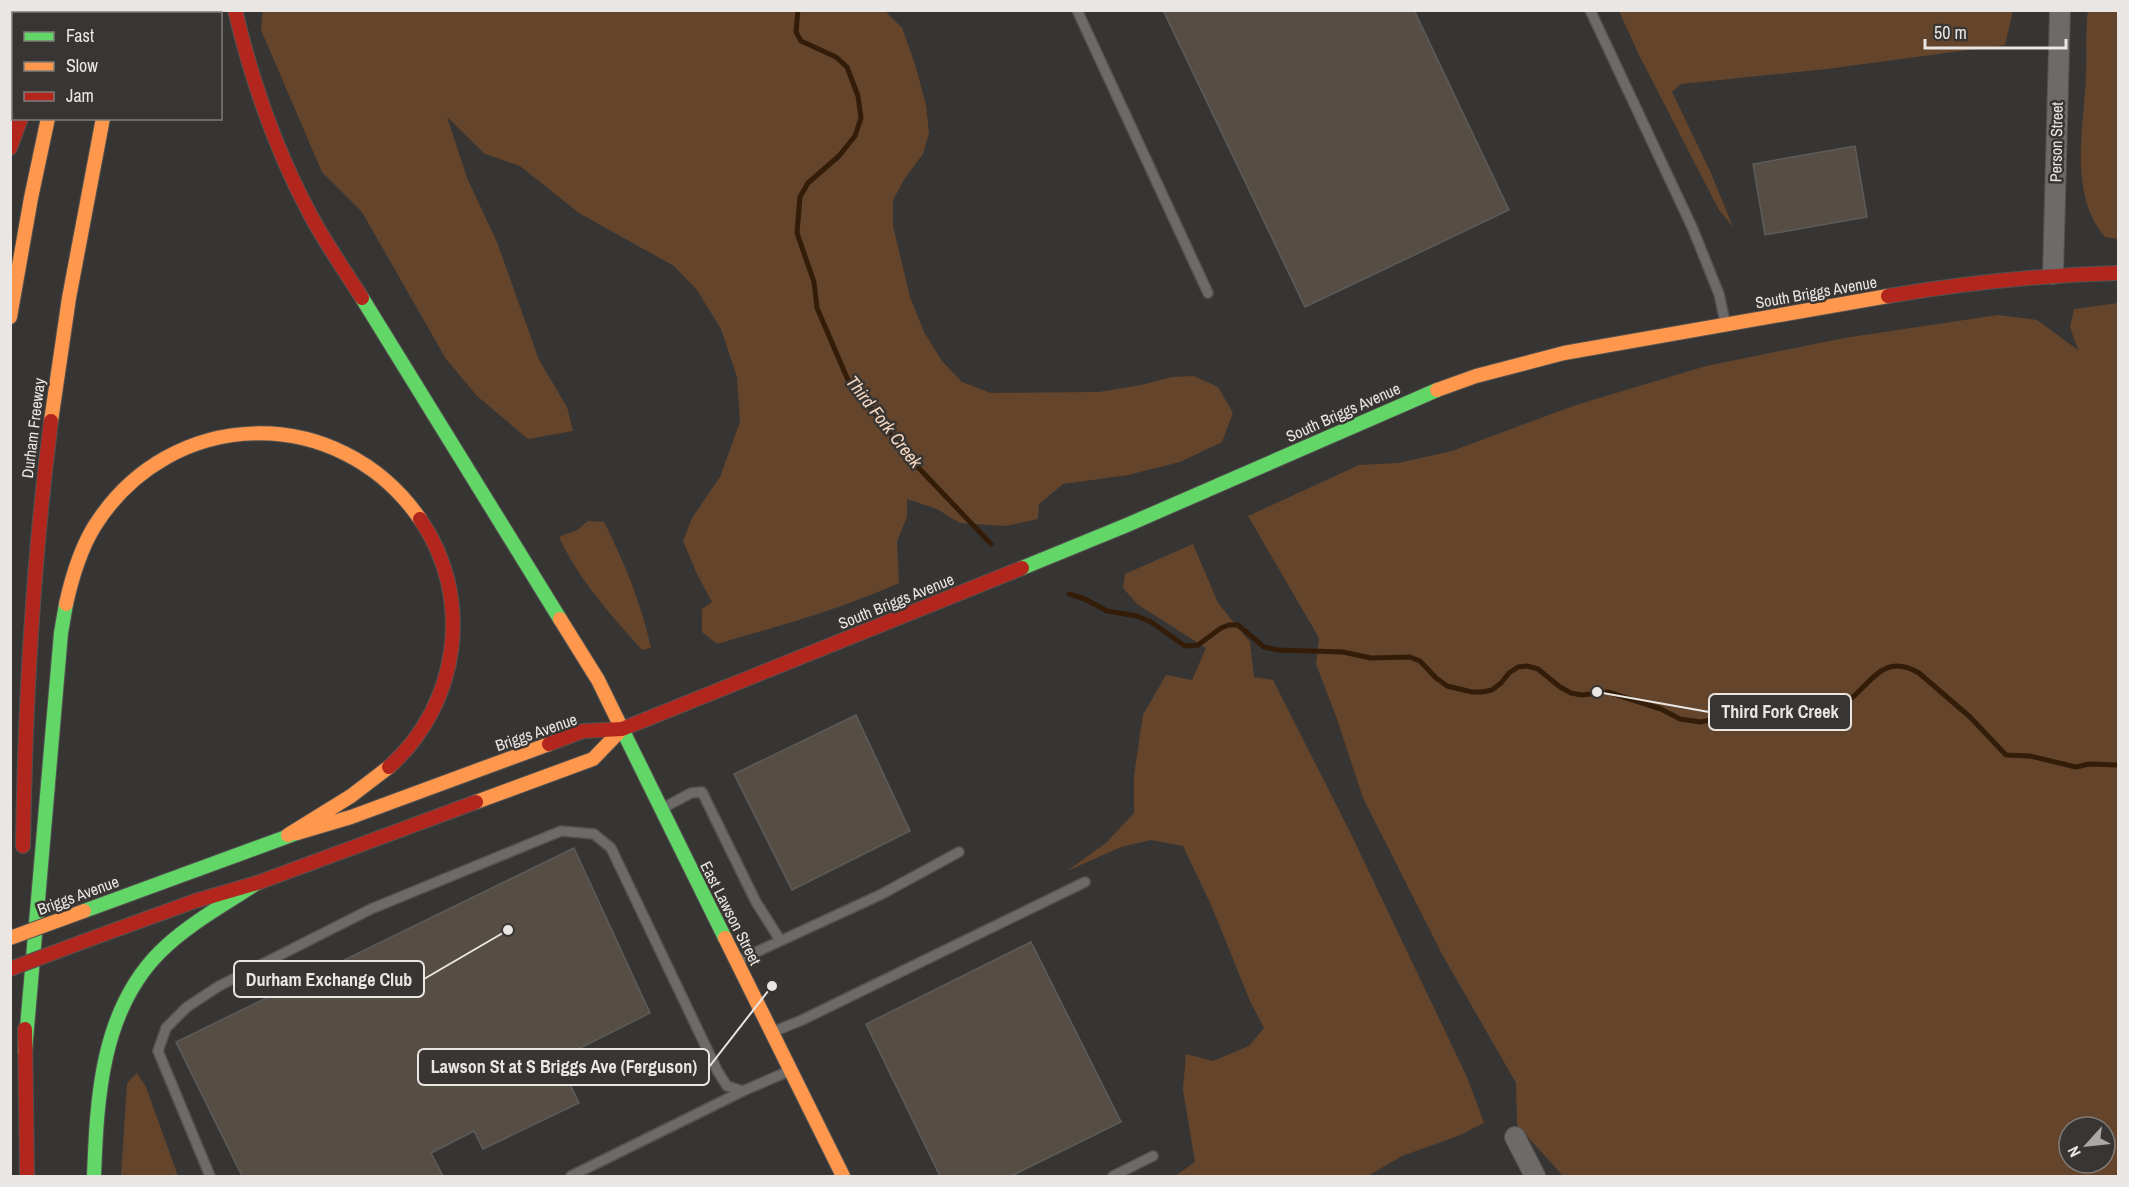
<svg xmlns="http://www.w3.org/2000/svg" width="2129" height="1187" font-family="'Archivo Narrow',sans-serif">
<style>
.green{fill:#64452c;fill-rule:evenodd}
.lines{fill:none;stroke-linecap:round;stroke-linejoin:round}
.stream{stroke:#331d09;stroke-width:5}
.building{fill:#564d45;stroke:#5e5c5b;stroke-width:1.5}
.lane-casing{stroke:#535250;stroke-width:12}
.street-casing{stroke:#535250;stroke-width:22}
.fast-casing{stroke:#535250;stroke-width:16}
.slow-casing{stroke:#535250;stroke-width:16}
.jam-casing{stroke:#535250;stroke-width:16}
.lane{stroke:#6d6b69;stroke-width:9}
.street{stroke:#6d6b69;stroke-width:20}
.fast{stroke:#63d668;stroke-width:14}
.slow{stroke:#ff974d;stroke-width:14}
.jam{stroke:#b3261e;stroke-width:14}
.slow-bridge-casing{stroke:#535250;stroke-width:16;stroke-linecap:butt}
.jam-bridge-casing{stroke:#535250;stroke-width:16;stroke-linecap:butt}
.slow-bridge{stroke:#ff974d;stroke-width:14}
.jam-bridge{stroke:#b3261e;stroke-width:14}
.labels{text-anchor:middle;stroke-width:5;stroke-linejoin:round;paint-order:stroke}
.street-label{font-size:16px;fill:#e9e6e4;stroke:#383532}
.water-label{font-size:18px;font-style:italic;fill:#f7d8c1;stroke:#383532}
.leader{fill:none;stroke:#e9e6e4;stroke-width:2}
.callout-dot{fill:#e9e6e4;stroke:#383532;stroke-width:2}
.callout{fill:#383532;stroke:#e9e6e4;stroke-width:2}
.callout-label{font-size:18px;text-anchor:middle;font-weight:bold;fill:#e9e6e4}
</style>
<rect width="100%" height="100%" fill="#373533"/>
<!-- green -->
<path class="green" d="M263,10L885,11L902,28L915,64L926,105L929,133L923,154L905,178L893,200V226L910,297L924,332L942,361L962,382L991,393L1099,392L1141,385L1172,377L1194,376L1218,387L1233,413L1222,442L1180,462L1128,475L1063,484L1039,504L1038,519L1005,526L960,523L937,509L907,499V517L897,541L899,583C841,609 779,626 717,644L702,632V609L712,602L697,574L683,541L692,518L720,477L740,422L737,377L721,329L697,290L674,266L579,213L520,166L485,154L447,117L467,178L497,242L539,360L567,407L573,431L528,439L477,396L446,359L362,212L322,172L261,30Z
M1619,11H2013L2005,45L1827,69L1681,84L1672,92L1710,171L1733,227L1719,210L1639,55Z
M2088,11H2118V239L2105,237C2068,193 2084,129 2086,76C2087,54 2085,32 2088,11Z
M2118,303V1176H1563L1517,1125L1516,1083L1442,954L1363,798L1337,719L1316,664L1319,638L1248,516L1359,465L1398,463L1452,451L1576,405L1706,366L1844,338L1998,315L2037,320L2078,350L2070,327L2074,309ZM2069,1127H2105V1163H2069Z
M588,521L604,522C625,563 641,603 651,648L642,650C612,616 578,579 559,537L577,530Z
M1193,544L1218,603L1250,642L1254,677L1273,680L1350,832L1467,1077L1484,1123L1458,1136L1402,1156L1368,1176H1175L1195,1162L1183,1090L1186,1054L1213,1061L1249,1046L1264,1028L1250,1001L1212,907L1183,846L1151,840L1121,847L1067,871L1106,843L1134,813V775L1143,715L1166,675L1192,680L1206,648L1137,604L1123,588L1125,574Z
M137,1073L146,1087L178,1176H121L127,1083Z"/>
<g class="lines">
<!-- stream -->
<path class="stream" d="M798,10L796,32L801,41L836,57L847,67L858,96L861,118L855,136L839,156L808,183L800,197L797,233L814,282L817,308L848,380L913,462L991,544
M1069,594L1085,599L1107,611L1137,616L1151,622L1185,646L1198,645L1221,628L1229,625H1238L1264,647L1278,650L1343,652L1371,658L1410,657L1420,661L1436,678L1447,686L1472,692H1482L1492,690L1501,683L1509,673L1518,667L1527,666L1538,669L1560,687L1571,693L1582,695L1608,692L1661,709L1680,719L1700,722L1711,720L1737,709H1770L1812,702H1847C1872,683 1883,652 1919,673L1970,717L2006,755L2030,756L2076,767L2089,764L2118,765"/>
</g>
<!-- building -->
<path class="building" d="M1163,10H1414L1509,210L1305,307Z
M1855,146L1867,217L1765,235L1753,164Z
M856,715L910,831L792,890L734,774Z
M574,848L650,1013L558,1059L579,1103L483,1149L474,1131L431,1153L443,1176H242L176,1042Z
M1031,942L1121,1122L1011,1176H940L866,1024Z"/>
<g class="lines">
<!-- lane casing -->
<g class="lane-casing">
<path id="lane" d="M1077,10L1208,293
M1590,10L1692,227L1719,294L1725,322
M663,808L691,793L702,792L756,902L780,940
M739,960L880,895L959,852
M775,1031L802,1020L1085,882
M210,1176L158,1051L166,1028L187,1007L219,986L371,909L561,831L594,834L611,848L718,1072L727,1086L743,1091L789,1071
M571,1176L743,1091
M1113,1176L1153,1156"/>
</g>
<!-- street casing -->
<g class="street-casing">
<path id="street" d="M2053,274L2060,10
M1515,1137L1535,1176"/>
</g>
<!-- fast casing -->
<g class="fast-casing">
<path id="fast" d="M362,298L560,619
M1022,568L1127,525L1437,390
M622,729L725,938
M84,911L297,833
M25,1051L61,633L66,604
M94,1176C97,1098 101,1011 160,952C188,924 224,905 257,883"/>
</g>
<!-- slow casing -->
<g class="slow-casing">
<path id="slow" d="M60,14L61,10
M129,14L130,10
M10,317L31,198L48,118
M1437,390L1476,376L1564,353L1888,296
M51,421L69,298L103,118
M66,604C72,577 80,550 94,527C170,405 339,402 420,519
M560,619L598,680L622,729
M476,802L593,759L622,729
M297,833L351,817L549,744
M288,835L351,796L389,767
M725,938L843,1176"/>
</g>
<!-- jam casing -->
<g class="jam-casing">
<path id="jam" d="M235,10C252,82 276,151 311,216C326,244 345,271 362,298
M10,148L21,118
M1888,296C1965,283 2040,275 2118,273
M549,744L583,731L622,729L1022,568
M389,767C460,704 474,597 420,519
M23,846C25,704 33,562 51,421
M82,942L195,901L257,883L476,802
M25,1029L27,1176"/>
</g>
<!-- lane -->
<use href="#lane" class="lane"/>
<!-- street -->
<use href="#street" class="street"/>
<!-- fast -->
<use href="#fast" class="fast"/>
<!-- slow -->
<use href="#slow" class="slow"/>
<!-- jam -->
<use href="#jam" class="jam"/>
<!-- slow-bridge casing -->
<g class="slow-bridge-casing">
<path id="slow-bridge" d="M10,938L84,911"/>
</g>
<!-- jam-bridge casing -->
<g class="jam-bridge-casing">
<path id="jam-bridge" d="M10,969L82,942"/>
</g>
<!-- slow-bridge -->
<use href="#slow-bridge" class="slow-bridge"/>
<!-- jam-bridge -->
<use href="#jam-bridge" class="jam-bridge"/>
</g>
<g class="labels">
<!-- street labels -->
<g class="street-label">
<text transform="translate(2056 142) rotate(-89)" y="6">Person Street</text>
<text transform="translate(1816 292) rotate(-10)" y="6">South Briggs Avenue</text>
<text transform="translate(1343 412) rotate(-24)" y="6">South Briggs Avenue</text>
<text transform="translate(33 428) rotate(-83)" y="6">Durham Freeway</text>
<text transform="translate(896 601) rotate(-22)" y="6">South Briggs Avenue</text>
<text transform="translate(536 732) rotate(-19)" y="6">Briggs Avenue</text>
<text transform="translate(78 895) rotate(-20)" y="6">Briggs Avenue</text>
<text transform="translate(731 913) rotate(63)" y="6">East Lawson Street</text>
</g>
<!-- water labels -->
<g class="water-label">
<text transform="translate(884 422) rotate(52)" y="6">Third Fork Creek</text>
</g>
</g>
<!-- callouts -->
<path class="leader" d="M1597 692L1709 712M508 930L424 979M772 986L709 1067"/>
<g class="callout-dot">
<circle cx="1597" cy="692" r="6"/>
<circle cx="508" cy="930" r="6"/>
<circle cx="772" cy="986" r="6"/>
</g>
<g class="callout">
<rect x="1709" y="694" width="142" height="36" rx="6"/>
<rect x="234" y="961" width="190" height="36" rx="6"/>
<rect x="418" y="1049" width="291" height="36" rx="6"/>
</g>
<g class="callout-label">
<text x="1780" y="718">Third Fork Creek</text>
<text x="329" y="986">Durham Exchange Club</text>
<text x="564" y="1073">Lawson St at S Briggs Ave (Ferguson)</text>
</g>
<!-- border -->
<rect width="2129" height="1187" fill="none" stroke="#e9e6e4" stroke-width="24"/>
<!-- legend -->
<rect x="12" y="12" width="210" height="108" fill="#383532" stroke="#7f7c79" stroke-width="1.5"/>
<rect x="24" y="32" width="30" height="9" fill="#63d668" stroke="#7f7c79" stroke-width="1.5"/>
<text x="66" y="42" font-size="18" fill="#e9e6e4">Fast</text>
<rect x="24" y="62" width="30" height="9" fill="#ff974d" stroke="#7f7c79" stroke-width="1.5"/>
<text x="66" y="72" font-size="18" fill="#e9e6e4">Slow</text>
<rect x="24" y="92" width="30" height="9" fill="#b3261e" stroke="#7f7c79" stroke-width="1.5"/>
<text x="66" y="102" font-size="18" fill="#e9e6e4">Jam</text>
<!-- north arrow -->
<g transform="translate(2087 1145) rotate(243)"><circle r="28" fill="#383532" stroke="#7f7c79" stroke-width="1.5"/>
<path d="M0-4.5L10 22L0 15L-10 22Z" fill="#aba8a6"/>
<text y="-9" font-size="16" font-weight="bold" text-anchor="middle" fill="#e9e6e4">N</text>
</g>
<!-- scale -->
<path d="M1925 39v9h141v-9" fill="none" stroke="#e9e6e4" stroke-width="3"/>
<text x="1934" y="39" font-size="18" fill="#e9e6e4" stroke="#383532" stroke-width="4.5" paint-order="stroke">50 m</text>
</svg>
